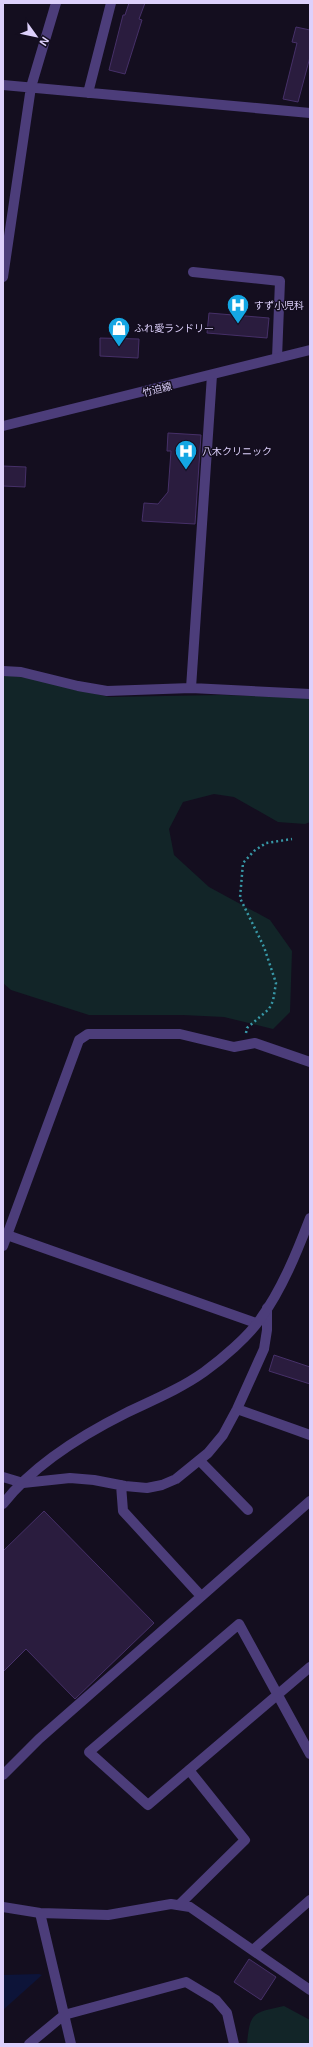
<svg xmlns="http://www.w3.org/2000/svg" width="313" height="2047" font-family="Arial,'Noto Sans JP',sans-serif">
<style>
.green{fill:#122528}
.water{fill:#0d1439}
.building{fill:#2a1c3e;stroke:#463068}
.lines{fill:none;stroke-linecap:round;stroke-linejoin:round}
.path{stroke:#3898a7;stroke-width:2.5;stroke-dasharray:2 3;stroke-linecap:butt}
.minor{stroke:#4c3d7a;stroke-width:10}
.tertiary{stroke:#4c3d7a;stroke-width:10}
.labels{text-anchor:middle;stroke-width:3;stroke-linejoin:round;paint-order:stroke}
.poi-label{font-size:10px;fill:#ddd0fb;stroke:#140e1f;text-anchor:start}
.street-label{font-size:10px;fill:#ddd0fb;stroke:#140e1f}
</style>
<rect width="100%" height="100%" fill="#140e1f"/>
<!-- green -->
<path class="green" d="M3,675L29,678L109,697L222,695L310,698V822L305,824L278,822L234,797L214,794L183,802L169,829L174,855L209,887L270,920L292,951L290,1012L273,1029L224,1017L183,1015H89L11,990L3,983Z
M284,2006L310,2020V2044H247C250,2011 253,2013 284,2006Z"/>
<!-- water -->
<path class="water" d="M39,1974L42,1975L3,2010V1975Z"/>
<!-- building -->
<path class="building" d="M129,3H145L139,19L142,20L125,74L109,70L123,15H125Z
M296,27L310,30V57L298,102L283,99L297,43L292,42Z
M209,313L269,318L267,338L207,333Z
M100,338L139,339L138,358L100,356Z
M168,433L201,435L195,524L142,521L144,503L158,504L168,492L171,451H167Z
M3,466L26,467L25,487L3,486Z
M274,1355L310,1367V1384L269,1371Z
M44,1511L154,1623L75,1699L26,1649L3,1672V1551Z
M249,1959L276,1977L261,2000L234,1982Z"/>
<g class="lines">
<!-- path -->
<path class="path" d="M246,1033L247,1028L269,1009L273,1001L276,983L264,947L240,898L243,863L254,851L266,843L292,839"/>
<!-- minor -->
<path class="minor" d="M3,85L310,113
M88,93L111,3
M193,272L280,281L277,358
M3,277L31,87L56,3
M3,671L21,672L78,686L107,691L191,688L310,694
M191,688L212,375
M7,1235L256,1323
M3,1246L79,1040L88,1034H180L234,1047L255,1043L310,1062
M237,1409L310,1435
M200,1461L248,1510
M3,1477L23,1483L70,1478L94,1480L125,1486L147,1488L162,1485L176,1479L208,1453L223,1435L237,1409L264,1349L267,1330V1308
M121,1485L123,1511L201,1596
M310,1667L148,1805L89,1752L239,1624L310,1754
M3,1775L39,1739L310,1501
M180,1904L245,1840L189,1770
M3,1907L40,1913L108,1915L171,1904L190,1907L310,1990
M40,1913L71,2044
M253,1950L310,1900
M29,2044L64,2015L186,1982L216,2000L227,2013L234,2044"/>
<!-- tertiary -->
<path class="tertiary" d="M3,426L310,350
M3,1504C34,1464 82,1435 126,1413C153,1400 180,1389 204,1372C222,1359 248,1337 261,1318C282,1289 297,1252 310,1218"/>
</g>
<!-- icons -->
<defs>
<g id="hospital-pin" transform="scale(1.15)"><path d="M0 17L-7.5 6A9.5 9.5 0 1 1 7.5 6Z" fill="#14a6e3" stroke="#140e1f"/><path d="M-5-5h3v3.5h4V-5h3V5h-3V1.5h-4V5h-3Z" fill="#fff"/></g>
<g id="shop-pin" transform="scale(1.15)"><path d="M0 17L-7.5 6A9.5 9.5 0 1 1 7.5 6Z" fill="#14a6e3" stroke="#140e1f"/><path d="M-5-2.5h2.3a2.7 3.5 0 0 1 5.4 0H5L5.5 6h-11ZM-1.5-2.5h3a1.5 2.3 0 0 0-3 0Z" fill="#fff"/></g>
</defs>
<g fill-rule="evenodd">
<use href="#hospital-pin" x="238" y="305"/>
<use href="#shop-pin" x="119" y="328"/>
<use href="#hospital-pin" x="186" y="451"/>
</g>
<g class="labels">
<!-- poi labels -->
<g class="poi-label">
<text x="254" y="309">すず小児科</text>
<text x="134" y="332">ふれ愛ランドリー</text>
<text x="202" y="455">八木クリニック</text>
</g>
<!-- street labels -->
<g class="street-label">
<text transform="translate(157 389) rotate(-14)" y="4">竹迫線</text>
</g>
</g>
<!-- border -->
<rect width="313" height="2047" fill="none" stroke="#ddd0fb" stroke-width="8"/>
<!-- north arrow -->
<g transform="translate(36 36) rotate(123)" stroke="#140e1f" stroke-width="3" paint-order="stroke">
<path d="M0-3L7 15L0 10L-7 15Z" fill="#ddd0fb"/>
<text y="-6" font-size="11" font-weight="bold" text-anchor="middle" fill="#ddd0fb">N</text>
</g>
</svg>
